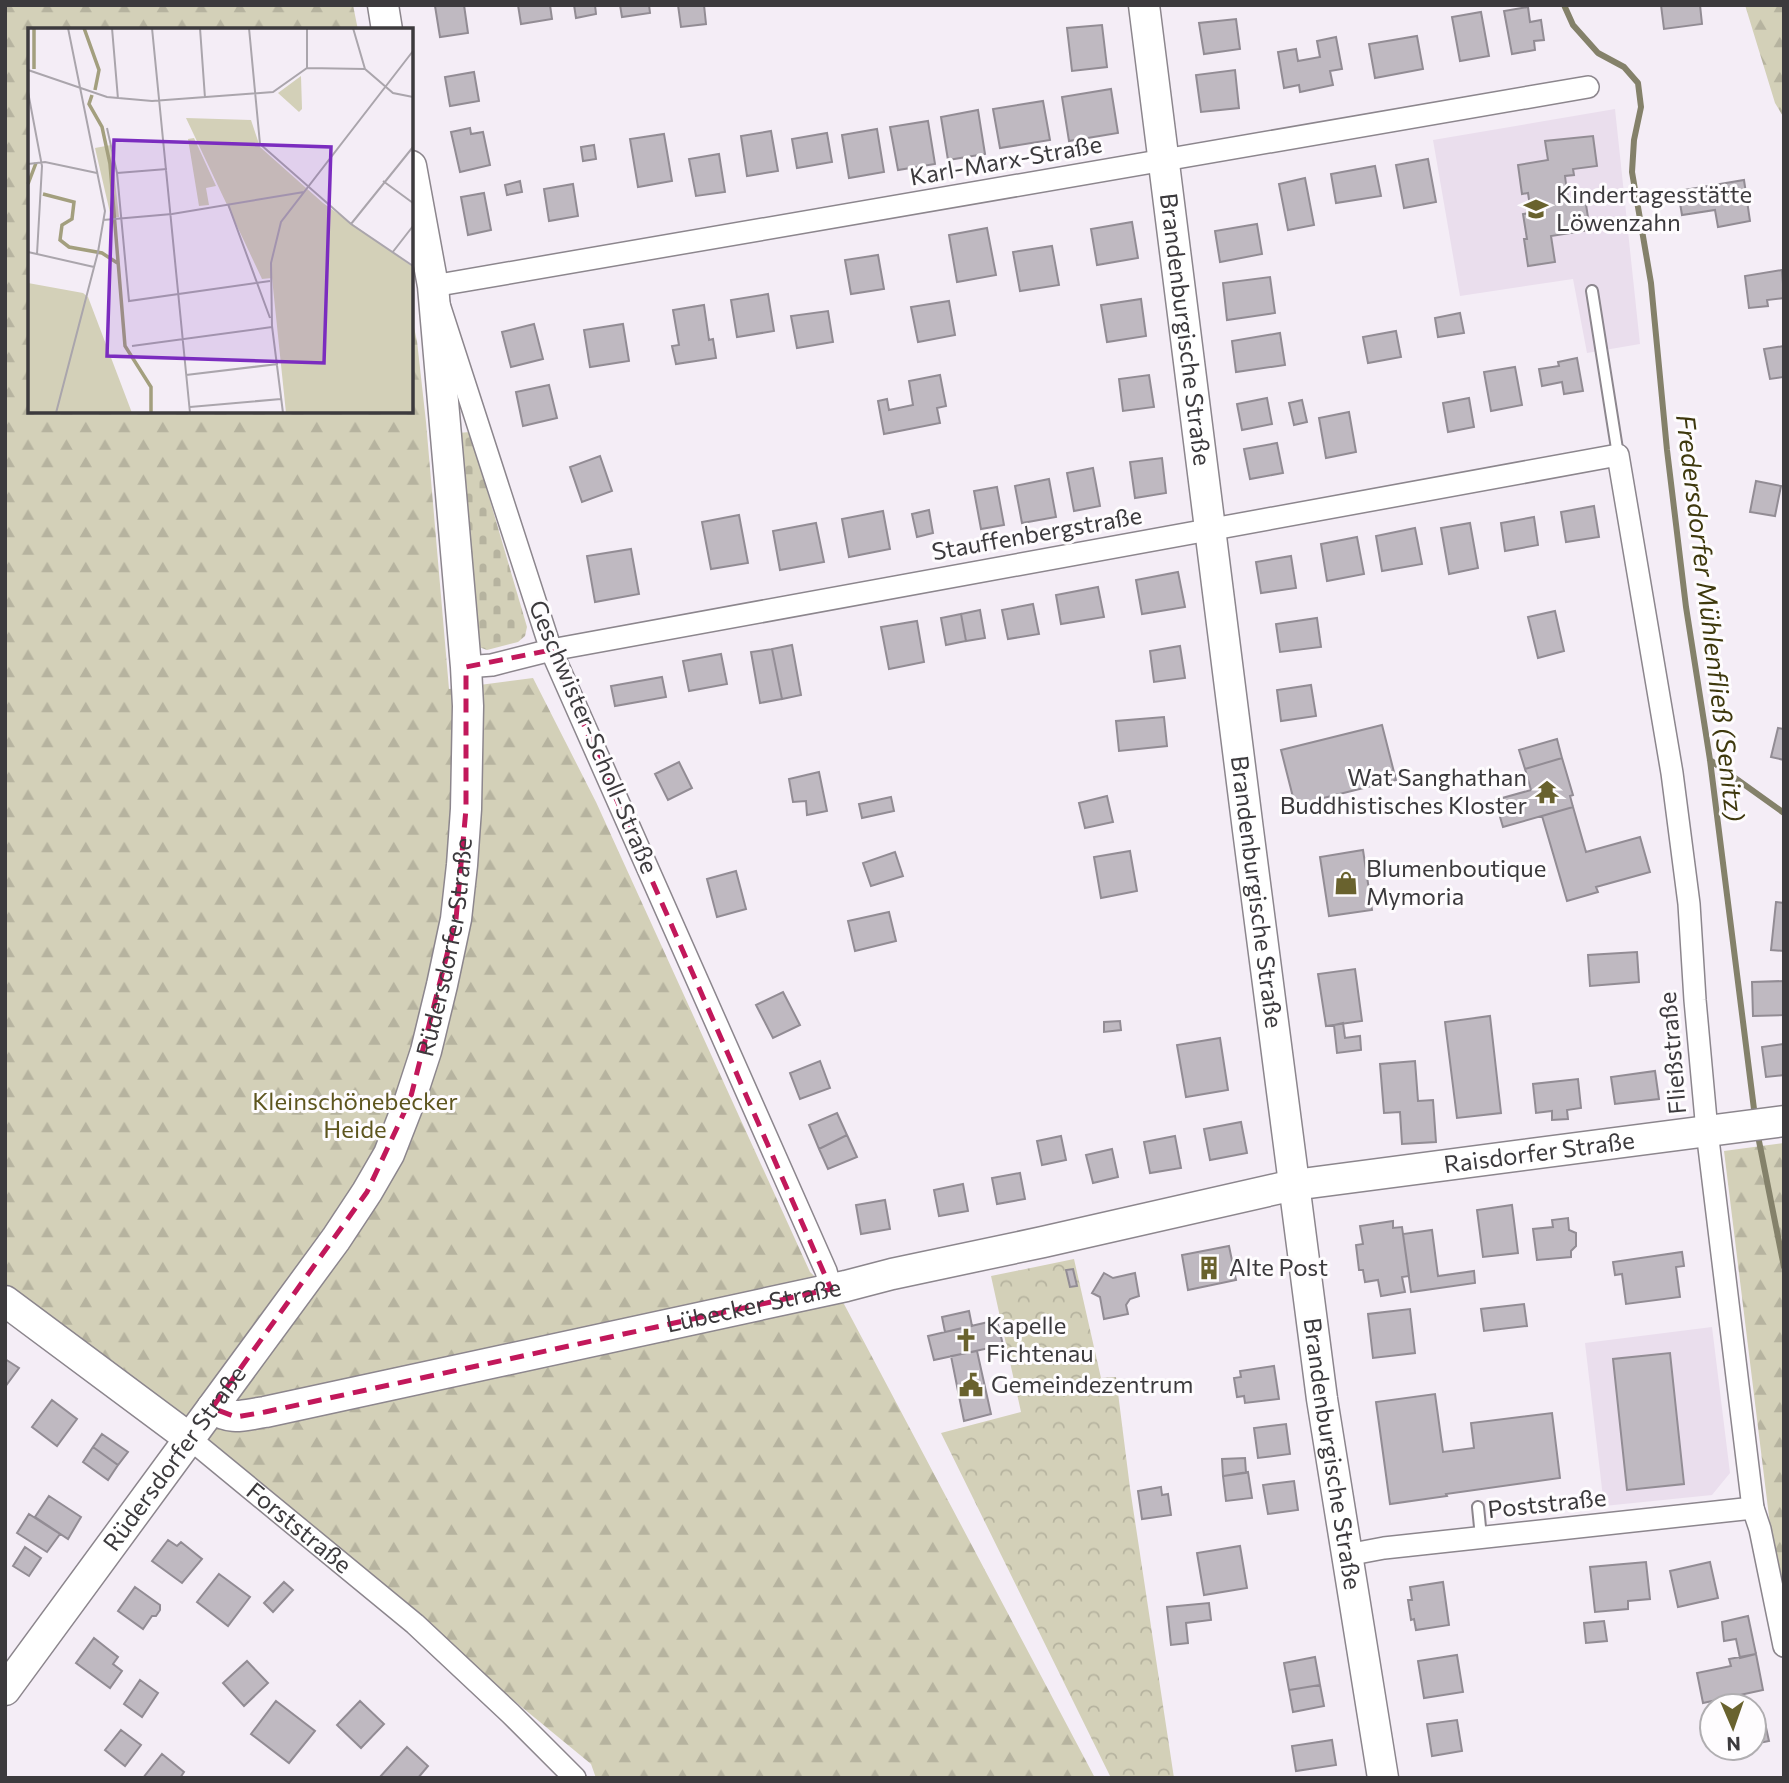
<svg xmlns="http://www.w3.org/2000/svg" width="1789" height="1783" font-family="Commissioner,sans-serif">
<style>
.built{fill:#eadeed}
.forest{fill:url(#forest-firs)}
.cemetery{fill:url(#cemetery-stones)}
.park{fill:url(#park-crowns)}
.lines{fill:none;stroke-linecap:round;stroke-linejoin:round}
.stream{stroke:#84816a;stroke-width:6}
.building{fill:#bfb9c1;stroke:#928c94;stroke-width:2}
.lane-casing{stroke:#8c868d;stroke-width:14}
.street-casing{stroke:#8c868d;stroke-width:24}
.secondary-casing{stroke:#8c868d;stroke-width:33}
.lane{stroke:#fff;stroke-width:10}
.street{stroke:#fff;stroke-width:21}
.secondary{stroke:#fff;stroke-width:30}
.marked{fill:none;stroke:#c2185b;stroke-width:5;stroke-dasharray:14 9;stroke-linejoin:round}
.labels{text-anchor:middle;stroke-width:6;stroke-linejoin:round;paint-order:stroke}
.street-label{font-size:24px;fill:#3c3a3d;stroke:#fefcfe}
.poi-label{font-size:24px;fill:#3c3a3d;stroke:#fefcfe;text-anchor:start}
.park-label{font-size:24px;fill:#5d551e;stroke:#fefcfe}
.water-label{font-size:26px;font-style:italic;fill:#3e380d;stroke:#fefcfe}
.inset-river{fill:none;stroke:#a39f7e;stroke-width:3.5}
.inset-road{fill:none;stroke:#aaa5ac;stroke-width:2}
.view{fill:#7b2cbf;fill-opacity:0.15;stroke:#7b2cbf;stroke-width:3.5}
.inset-edge{fill:none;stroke:#3c3a3d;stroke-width:3.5}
</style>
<defs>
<pattern id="forest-firs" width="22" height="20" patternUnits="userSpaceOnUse" patternTransform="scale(1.75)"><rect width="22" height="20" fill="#d3d0b8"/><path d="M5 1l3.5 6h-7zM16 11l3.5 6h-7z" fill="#b6b39f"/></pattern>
<pattern id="cemetery-stones" width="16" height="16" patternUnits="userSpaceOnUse" patternTransform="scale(1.75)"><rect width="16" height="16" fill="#d3d0b8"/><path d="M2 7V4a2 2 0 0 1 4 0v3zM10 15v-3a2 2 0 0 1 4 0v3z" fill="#b6b39f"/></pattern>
<pattern id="park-crowns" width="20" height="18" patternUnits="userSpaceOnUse" patternTransform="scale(1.75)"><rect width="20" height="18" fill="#d3d0b8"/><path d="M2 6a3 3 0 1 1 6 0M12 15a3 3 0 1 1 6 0" fill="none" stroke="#b6b39f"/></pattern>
</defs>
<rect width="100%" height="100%" fill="#f4edf6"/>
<!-- built -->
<path class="built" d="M1615,109L1640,344L1587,353L1573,279L1460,296L1433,140Z
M1712,1327L1730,1473L1712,1495L1604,1506L1585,1343Z"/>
<!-- forest -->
<path class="forest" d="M5,5H353L358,30H30V411H411V314L417,341L426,422L449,689L533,678L596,802L810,1272L844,1304L1095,1778H596L591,1764L53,1321L5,1287Z
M1745,5H1784V118L1775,103Z
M1784,1143V1591L1772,1541L1724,1151Z"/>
<!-- cemetery -->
<path class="cemetery" d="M470,432L527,627L525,636L518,642L487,650L479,647L475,640L458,433Z"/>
<!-- park -->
<path class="park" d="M1074,1259L1101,1378L1116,1377L1130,1488L1174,1778H1111L941,1433L1021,1412L991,1276Z"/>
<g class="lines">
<!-- stream -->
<path class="stream" d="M1564,5L1573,25L1598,53L1624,67L1638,83L1641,107L1634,140L1632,172L1651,283L1667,450L1686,607L1710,760L1755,1117
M1710,760L1784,813
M1757,1131L1784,1267"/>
</g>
<!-- building -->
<path class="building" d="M464,5L468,33L440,37L435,6Z
M518,5H550L552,19L521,24Z
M574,5H595L596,14L576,18Z
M620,5H649L650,13L622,17Z
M678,5H704L706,24L681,27Z
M1661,5H1700L1702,24L1664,29Z
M1528,7L1530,22L1541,20L1544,40L1534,41L1535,50L1512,54L1504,11Z
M1481,12L1489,56L1460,61L1452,17Z
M1236,19L1240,49L1204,54L1199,23Z
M1102,25L1107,67L1072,71L1067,28Z
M1417,36L1423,69L1375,78L1369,44Z
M1336,37L1342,69L1330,71L1333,85L1300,92L1299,85L1284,88L1278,52L1296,49L1298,61L1320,57L1317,41Z
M1235,70L1239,108L1201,112L1196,75Z
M474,72L479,101L450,106L445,77Z
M1111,89L1118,133L1069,141L1062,97Z
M1043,101L1050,140L1000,148L993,109Z
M978,110L985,154L948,160L941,117Z
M928,121L935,164L898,170L890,127Z
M470,128L471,134L483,132L490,165L460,172L451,132Z
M877,129L884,172L849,178L842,135Z
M771,131L778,171L747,176L741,136Z
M827,133L832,162L797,168L792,139Z
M664,134L672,181L638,187L630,139Z
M1593,136L1597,166L1573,169L1574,175L1565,176L1568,200L1585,198L1590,230L1551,236L1555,262L1528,266L1524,239H1527L1523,214L1531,213L1528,193L1522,194L1518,165L1548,160L1545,141Z
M594,145L596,159L583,161L581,147Z
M719,154L725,192L696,196L689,159Z
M1428,159L1436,202L1404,208L1396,165Z
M1375,166L1381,196L1336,203L1331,174Z
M1305,178L1314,225L1288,230L1279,184Z
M1744,180L1750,221L1718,227L1715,210L1682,215L1678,191Z
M520,181L522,192L507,195L505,185Z
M573,184L578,216L549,221L544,189Z
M484,193L491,230L468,235L461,197Z
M1132,222L1138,258L1097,265L1091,229Z
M1257,224L1262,254L1220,262L1215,231Z
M987,228L996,275L957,282L949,235Z
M1052,246L1059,285L1020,291L1013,252Z
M878,255L884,289L851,294L845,260Z
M1782,270L1784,298L1767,300L1768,306L1749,308L1745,276Z
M1270,277L1275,313L1227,320L1223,283Z
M768,294L774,331L737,337L731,300Z
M1141,299L1146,336L1107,342L1101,305Z
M949,301L955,335L918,342L911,307Z
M704,305L709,340L713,339L716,358L676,364L672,346L679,345L673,310Z
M828,311L833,342L797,348L791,316Z
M1460,313L1464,333L1438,337L1435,318Z
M534,324L543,359L511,367L502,332Z
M623,324L629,361L590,367L584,330Z
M1396,331L1401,357L1368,363L1363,337Z
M1280,333L1285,365L1236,372L1232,341Z
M1784,346V377L1770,379L1764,349Z
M1577,358L1583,391L1564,394L1562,382L1542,386L1539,369L1559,366L1558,362Z
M1515,367L1522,405L1491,411L1484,372Z
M940,375L946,406L937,408L940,423L884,434L878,401L887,399L889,410L913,405L909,381Z
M1149,375L1154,407L1123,411L1119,379Z
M549,385L557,418L523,426L516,392Z
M1267,398L1272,424L1242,430L1237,404Z
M1469,398L1474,427L1448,432L1443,403Z
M1302,400L1307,422L1294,425L1289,403Z
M1349,412L1356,452L1326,458L1319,418Z
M1277,443L1283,473L1250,479L1244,449Z
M600,456L612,491L582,502L570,467Z
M1162,458L1166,493L1135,498L1130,462Z
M1093,468L1100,506L1074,511L1067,473Z
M1049,479L1056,517L1022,523L1015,486Z
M1756,481L1781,486L1775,516L1750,512Z
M997,487L1004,525L981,529L974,491Z
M1594,506L1599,537L1566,542L1561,512Z
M929,510L933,533L917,537L912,514Z
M883,511L890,549L849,557L842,519Z
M739,515L748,563L711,569L702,522Z
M1534,517L1538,545L1505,551L1501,523Z
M816,523L824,562L780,570L773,531Z
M1470,523L1478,568L1449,574L1441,528Z
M1415,528L1422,564L1382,571L1376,536Z
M1357,537L1364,574L1327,581L1321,544Z
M631,549L639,594L595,602L587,556Z
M1291,556L1296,588L1261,593L1256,562Z
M1178,572L1185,607L1142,614L1136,580Z
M1098,587L1104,617L1061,624L1056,595Z
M1033,604L1039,634L1008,639L1002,610Z
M980,610L985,638L966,641L961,614Z
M1555,611L1564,651L1538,658L1528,617Z
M961,614L966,641L946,645L941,618Z
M1317,618L1321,647L1280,652L1276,624Z
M917,621L924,662L889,669L881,627Z
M792,645L801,695L782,699L772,649Z
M1180,646L1185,678L1154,682L1150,651Z
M772,649L782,699L760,703L751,652Z
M721,654L727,684L689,691L683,661Z
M662,677L666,697L615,706L611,686Z
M1311,685L1316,716L1281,721L1277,690Z
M1164,717L1167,746L1119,751L1116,721Z
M1382,725L1396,780L1295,805L1281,750Z
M1778,728L1784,729V760L1771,757Z
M1557,739L1562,758L1525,769L1519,750Z
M1562,758L1573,795L1570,796L1573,807L1503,827L1495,800L1531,790L1525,769Z
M679,762L692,788L668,800L655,774Z
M819,772L827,811L807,815L806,801L793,802L789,779Z
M1107,796L1113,822L1085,828L1079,803Z
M891,797L894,811L862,818L859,804Z
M1573,807L1586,852L1640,837L1650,872L1596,887L1598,892L1567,901L1542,816Z
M1363,850L1372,910L1329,916L1320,857Z
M1130,851L1137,891L1101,898L1094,857Z
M895,852L903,876L871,886L863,863Z
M736,871L746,909L717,917L707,879Z
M1776,902L1784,903V951L1771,950Z
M889,912L896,941L855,951L848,921Z
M1637,952L1639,982L1590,986L1588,955Z
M1355,969L1362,1021L1326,1026L1318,974Z
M1784,981V1015L1753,1016L1752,982Z
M783,992L800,1025L773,1038L756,1005Z
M1490,1016L1501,1113L1457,1118L1445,1022Z
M1120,1021L1121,1030L1104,1032V1022Z
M1343,1023L1345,1038L1360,1036L1361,1050L1337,1053L1334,1025Z
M1220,1038L1228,1090L1186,1097L1177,1045Z
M1784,1044V1075L1766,1077L1762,1047Z
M820,1061L830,1088L800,1099L790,1073Z
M1415,1061L1418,1101L1433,1100L1436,1142L1402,1144L1400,1112L1384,1113L1380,1064Z
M1655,1071L1659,1099L1615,1104L1611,1077Z
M1578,1079L1581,1108L1567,1110L1568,1119L1552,1120V1111L1536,1113L1533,1084Z
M837,1113L847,1135L819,1149L809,1125Z
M1241,1122L1247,1153L1210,1160L1204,1129Z
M847,1135L857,1157L828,1169L819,1149Z
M1061,1136L1066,1160L1042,1165L1037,1141Z
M1175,1136L1181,1168L1150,1173L1144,1142Z
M1112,1149L1118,1177L1093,1183L1086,1155Z
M1020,1173L1025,1199L997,1204L992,1178Z
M963,1184L968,1211L939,1216L934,1190Z
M885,1200L890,1229L861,1234L856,1205Z
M1512,1205L1518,1253L1483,1257L1477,1210Z
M1568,1218L1569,1230L1576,1233V1246L1571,1251V1257L1537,1260L1533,1229L1553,1227L1552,1220Z
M1393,1221V1228L1402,1227L1409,1276L1402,1277L1405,1292L1381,1296L1378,1280L1365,1282L1363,1270H1359L1356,1245L1363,1244L1360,1226Z
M1432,1230L1438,1276L1474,1271L1475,1283L1411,1292L1403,1234Z
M1229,1246L1236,1280L1188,1290L1182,1255Z
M1682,1252L1684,1266L1676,1267L1680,1297L1626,1304L1622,1274L1615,1275L1613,1262Z
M1073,1269L1077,1286L1070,1287L1066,1270Z
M1104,1273L1113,1278L1135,1273L1139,1296L1130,1299L1126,1305L1128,1314L1104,1319L1100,1297L1092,1293Z
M1524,1304L1527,1326L1484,1331L1481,1309Z
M1410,1309L1415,1353L1373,1358L1368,1314Z
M969,1311L972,1326L945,1332L942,1317Z
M997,1320L1003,1345L934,1360L928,1336Z
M977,1351L991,1414L964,1421L951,1356Z
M1670,1353L1684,1484L1627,1490L1613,1359Z
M5,1359L19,1368L5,1387Z
M1274,1366L1279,1399L1245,1403L1244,1396L1237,1397L1234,1378L1241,1377L1240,1371Z
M1435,1394L1443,1452L1474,1448L1471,1423L1552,1413L1560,1478L1446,1494L1447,1496L1390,1504L1376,1402Z
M52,1400L77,1419L57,1446L32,1427Z
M1286,1424L1290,1454L1258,1458L1254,1428Z
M102,1434L128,1452L118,1465L93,1447Z
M93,1447L118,1465L108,1480L83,1462Z
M1245,1458L1246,1473L1223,1476L1222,1459Z
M1248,1472L1252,1498L1226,1501L1223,1476Z
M1294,1481L1298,1510L1268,1514L1263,1485Z
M1161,1487L1162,1495L1168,1494L1171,1515L1142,1519L1138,1491Z
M49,1496L81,1517L68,1539L35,1517Z
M29,1514L60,1534L47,1552L17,1533Z
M168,1540L177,1546L181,1542L202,1559L182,1583L152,1561Z
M1240,1546L1247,1588L1204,1595L1197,1553Z
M25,1547L41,1558L29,1576L13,1566Z
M1646,1562L1650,1599L1628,1601V1609L1595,1612L1590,1567Z
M1710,1562L1718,1598L1678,1607L1670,1571Z
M219,1574L250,1597L228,1626L197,1602Z
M284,1582L293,1590L273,1612L264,1603Z
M1443,1582L1449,1625L1416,1630L1414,1619L1411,1620L1408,1600H1412L1410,1587Z
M135,1587L160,1605V1610L156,1616H152L143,1629L118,1611Z
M1209,1603L1211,1620L1186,1623L1188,1643L1171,1645L1167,1607Z
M1748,1616L1756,1654L1740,1658L1736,1639L1724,1641L1722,1622Z
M1604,1621L1607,1641L1586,1643L1584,1623Z
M94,1638L118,1657L113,1664L122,1671L110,1688L76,1663Z
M1756,1654L1763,1690L1703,1703L1697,1673L1731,1666L1729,1659Z
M1457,1655L1463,1692L1424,1698L1418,1661Z
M1315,1657L1320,1685L1289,1690L1284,1663Z
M247,1661L268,1683L244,1706L223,1683Z
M140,1680L158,1693L142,1717L124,1704Z
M1320,1685L1324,1706L1293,1712L1289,1690Z
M276,1701L315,1731L289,1763L251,1734Z
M360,1701L384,1724L361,1748L337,1725Z
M1763,1714L1769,1741L1754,1744V1716Z
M1457,1720L1462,1751L1432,1756L1427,1724Z
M121,1730L141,1745L125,1766L105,1750Z
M1332,1740L1336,1765L1296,1771L1292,1746Z
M407,1747L428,1766L418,1778H379Z
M162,1754L184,1772L180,1778H143Z"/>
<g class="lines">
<!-- lane casing -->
<g class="lane-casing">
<path id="lane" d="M1592,291L1618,455
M1478,1507L1481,1537"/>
</g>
<!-- street casing -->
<g class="street-casing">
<g id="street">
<path d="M466,667L492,665L551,650L1618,455L1672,773L1689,904L1695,1000L1707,1131L1753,1508L1760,1529L1784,1646"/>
<path d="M831,1289L826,1271L551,650L433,286L1588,87"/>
<path id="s1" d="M189,1438L415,1624L510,1713L575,1778"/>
<path d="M1347,1555L1384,1548L1753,1508"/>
</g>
</g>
<!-- secondary casing -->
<g class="secondary-casing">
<g id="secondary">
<path d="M383,5L387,30"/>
<path id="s2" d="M1144,5L1248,830L1322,1399L1383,1778"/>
<path d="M5,1301L189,1438"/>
<path id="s3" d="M212,1408C232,1421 243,1415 265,1412L846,1286L892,1274L1043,1242L1294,1185L1784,1121"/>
<path id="s4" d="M5,1690L336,1239L367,1192L389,1154L410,1100L426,1051L442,985L456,919L462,865L466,809L468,706L466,667L433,286L411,166"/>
</g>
</g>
<!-- lane -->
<use href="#lane" class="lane"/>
<!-- street -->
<use href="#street" class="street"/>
<!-- secondary -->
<use href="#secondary" class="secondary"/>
</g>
<!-- marked area -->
<path class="marked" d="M551,650L831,1289L265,1412L236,1417L212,1408L367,1192L410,1100L456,919L466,809V667Z"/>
<!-- icons -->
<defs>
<g id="school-bare" transform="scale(1.89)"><path d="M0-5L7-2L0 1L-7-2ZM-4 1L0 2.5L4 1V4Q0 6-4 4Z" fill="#69622e" stroke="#fefcfe" stroke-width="2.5" paint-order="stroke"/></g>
<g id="temple-bare" transform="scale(1.89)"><path d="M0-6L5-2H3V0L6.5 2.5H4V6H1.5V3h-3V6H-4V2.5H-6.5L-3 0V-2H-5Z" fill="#69622e" stroke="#fefcfe" stroke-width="2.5" paint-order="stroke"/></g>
<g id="shop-bare" transform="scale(1.89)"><path d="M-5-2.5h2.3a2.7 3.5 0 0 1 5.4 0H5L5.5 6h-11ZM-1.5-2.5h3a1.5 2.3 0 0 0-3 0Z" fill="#69622e" stroke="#fefcfe" stroke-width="2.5" paint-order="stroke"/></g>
<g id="building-bare" transform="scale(1.89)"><path d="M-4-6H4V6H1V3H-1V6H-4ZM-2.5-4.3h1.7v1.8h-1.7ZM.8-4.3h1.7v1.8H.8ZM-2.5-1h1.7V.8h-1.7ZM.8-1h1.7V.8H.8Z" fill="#69622e" stroke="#fefcfe" stroke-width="2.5" paint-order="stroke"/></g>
<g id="church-bare" transform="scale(1.89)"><path d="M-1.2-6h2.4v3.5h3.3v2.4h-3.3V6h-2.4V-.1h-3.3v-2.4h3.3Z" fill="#69622e" stroke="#fefcfe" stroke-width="2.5" paint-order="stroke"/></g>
<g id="civic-bare" transform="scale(1.89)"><path d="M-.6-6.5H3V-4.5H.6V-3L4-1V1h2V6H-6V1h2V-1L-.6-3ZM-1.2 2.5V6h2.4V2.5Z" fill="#69622e" stroke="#fefcfe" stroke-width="2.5" paint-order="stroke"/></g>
</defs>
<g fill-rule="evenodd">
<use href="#school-bare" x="1536" y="209"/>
<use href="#temple-bare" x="1547" y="792"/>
<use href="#shop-bare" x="1346" y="883"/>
<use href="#building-bare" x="1209" y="1268"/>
<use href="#church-bare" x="966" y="1340"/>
<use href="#civic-bare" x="971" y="1385"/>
</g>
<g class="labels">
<!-- street labels -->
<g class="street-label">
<text transform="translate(1006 161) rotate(-10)" y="8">Karl-Marx-Straße</text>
<text dy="8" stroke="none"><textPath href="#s2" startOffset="327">Brandenburgische Straße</textPath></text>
<text transform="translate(1037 534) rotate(-10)" y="8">Stauffenbergstraße</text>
<text transform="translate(593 737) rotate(67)" y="8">Geschwister-Scholl-Straße</text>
<text dy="8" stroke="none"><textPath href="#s2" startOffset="894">Brandenburgische Straße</textPath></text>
<text dy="8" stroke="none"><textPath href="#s4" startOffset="875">Rüdersdorfer Straße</textPath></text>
<text transform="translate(1673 1053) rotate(-95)" y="8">Fließstraße</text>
<text dy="8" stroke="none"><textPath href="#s3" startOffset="1356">Raisdorfer Straße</textPath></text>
<text dy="8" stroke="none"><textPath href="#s3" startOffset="555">Lübecker Straße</textPath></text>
<text dy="8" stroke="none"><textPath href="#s2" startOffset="1461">Brandenburgische Straße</textPath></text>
<text dy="8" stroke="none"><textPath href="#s4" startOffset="287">Rüdersdorfer Straße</textPath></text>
<text transform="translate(1547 1504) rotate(-6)" y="8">Poststraße</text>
<text dy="8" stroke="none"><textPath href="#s1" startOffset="142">Forststraße</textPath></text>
</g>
<!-- poi labels -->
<g class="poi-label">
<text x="1556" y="203">Kindertagesstätte<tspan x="1556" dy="28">Löwenzahn</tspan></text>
<text x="1527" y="786" text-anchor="end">Wat Sanghathan<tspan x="1527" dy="28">Buddhistisches Kloster</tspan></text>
<text x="1366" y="877">Blumenboutique<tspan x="1366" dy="28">Mymoria</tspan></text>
<text x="1229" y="1276">Alte Post</text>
<text x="986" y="1334">Kapelle<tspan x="986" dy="28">Fichtenau</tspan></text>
<text x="991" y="1393">Gemeindezentrum</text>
</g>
<!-- park labels -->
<g class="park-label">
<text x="355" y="1110">Kleinschönebecker<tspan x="355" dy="28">Heide</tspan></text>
</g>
<!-- water labels -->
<g class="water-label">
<text transform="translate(1710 618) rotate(83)" y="9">Fredersdorfer Mühlenfließ (Senitz)</text>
</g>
</g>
<!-- overview -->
<g transform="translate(28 28)">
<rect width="385" height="385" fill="#f4edf6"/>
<path d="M273,48L274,81L271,84L250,65Z" fill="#d3d0b8"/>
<path d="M158,90L223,92L232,119L295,175L385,239V385H258L244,250L234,251ZM83,117L91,189H83L67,120ZM0,255L55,265L60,269L104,385H0Z" fill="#d3d0b8"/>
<path d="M166,110L188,158L178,160L181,177L171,178L160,111Z" fill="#d3d0b8"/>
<path class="inset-river" d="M56,0L71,42L67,62M6,41V0M64,67L61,76L74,99L82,136L97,318L123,359V385M0,156L8,135M15,166L46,174L44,191L34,197L32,212L41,219L74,225L91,236"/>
<path class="inset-road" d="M84,0L90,71M124,0L162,385M172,0L177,70M221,0L232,116L323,196L385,238M279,0V40M325,0L337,41M0,42L79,69L124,73L245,64L279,40L337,41L365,65L385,69M0,64L14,138L9,226M79,100L89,145L101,273L242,253M0,136L17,134L69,145M89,145L139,141M355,153L385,175M200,176L242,290M75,192L144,186L276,164M323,196L385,119M0,224L66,239M364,225L385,198M244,298L255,385M244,299L243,235L253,194L385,23M104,318L244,299M158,347L250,336M162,379L253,371M28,385L70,224L77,183L40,0"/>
<path class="view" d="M86,112L303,119L296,335L79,328Z"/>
<rect width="385" height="385" class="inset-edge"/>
</g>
<!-- border -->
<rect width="1789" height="1783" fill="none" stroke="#3c3a3d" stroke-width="14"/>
<!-- north arrow -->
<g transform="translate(1733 1727) rotate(178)"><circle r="33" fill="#fefcfe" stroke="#b0aeb1" stroke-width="2"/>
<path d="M0-5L12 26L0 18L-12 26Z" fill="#69622e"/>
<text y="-10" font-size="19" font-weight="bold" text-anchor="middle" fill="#3c3a3d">N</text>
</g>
</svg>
